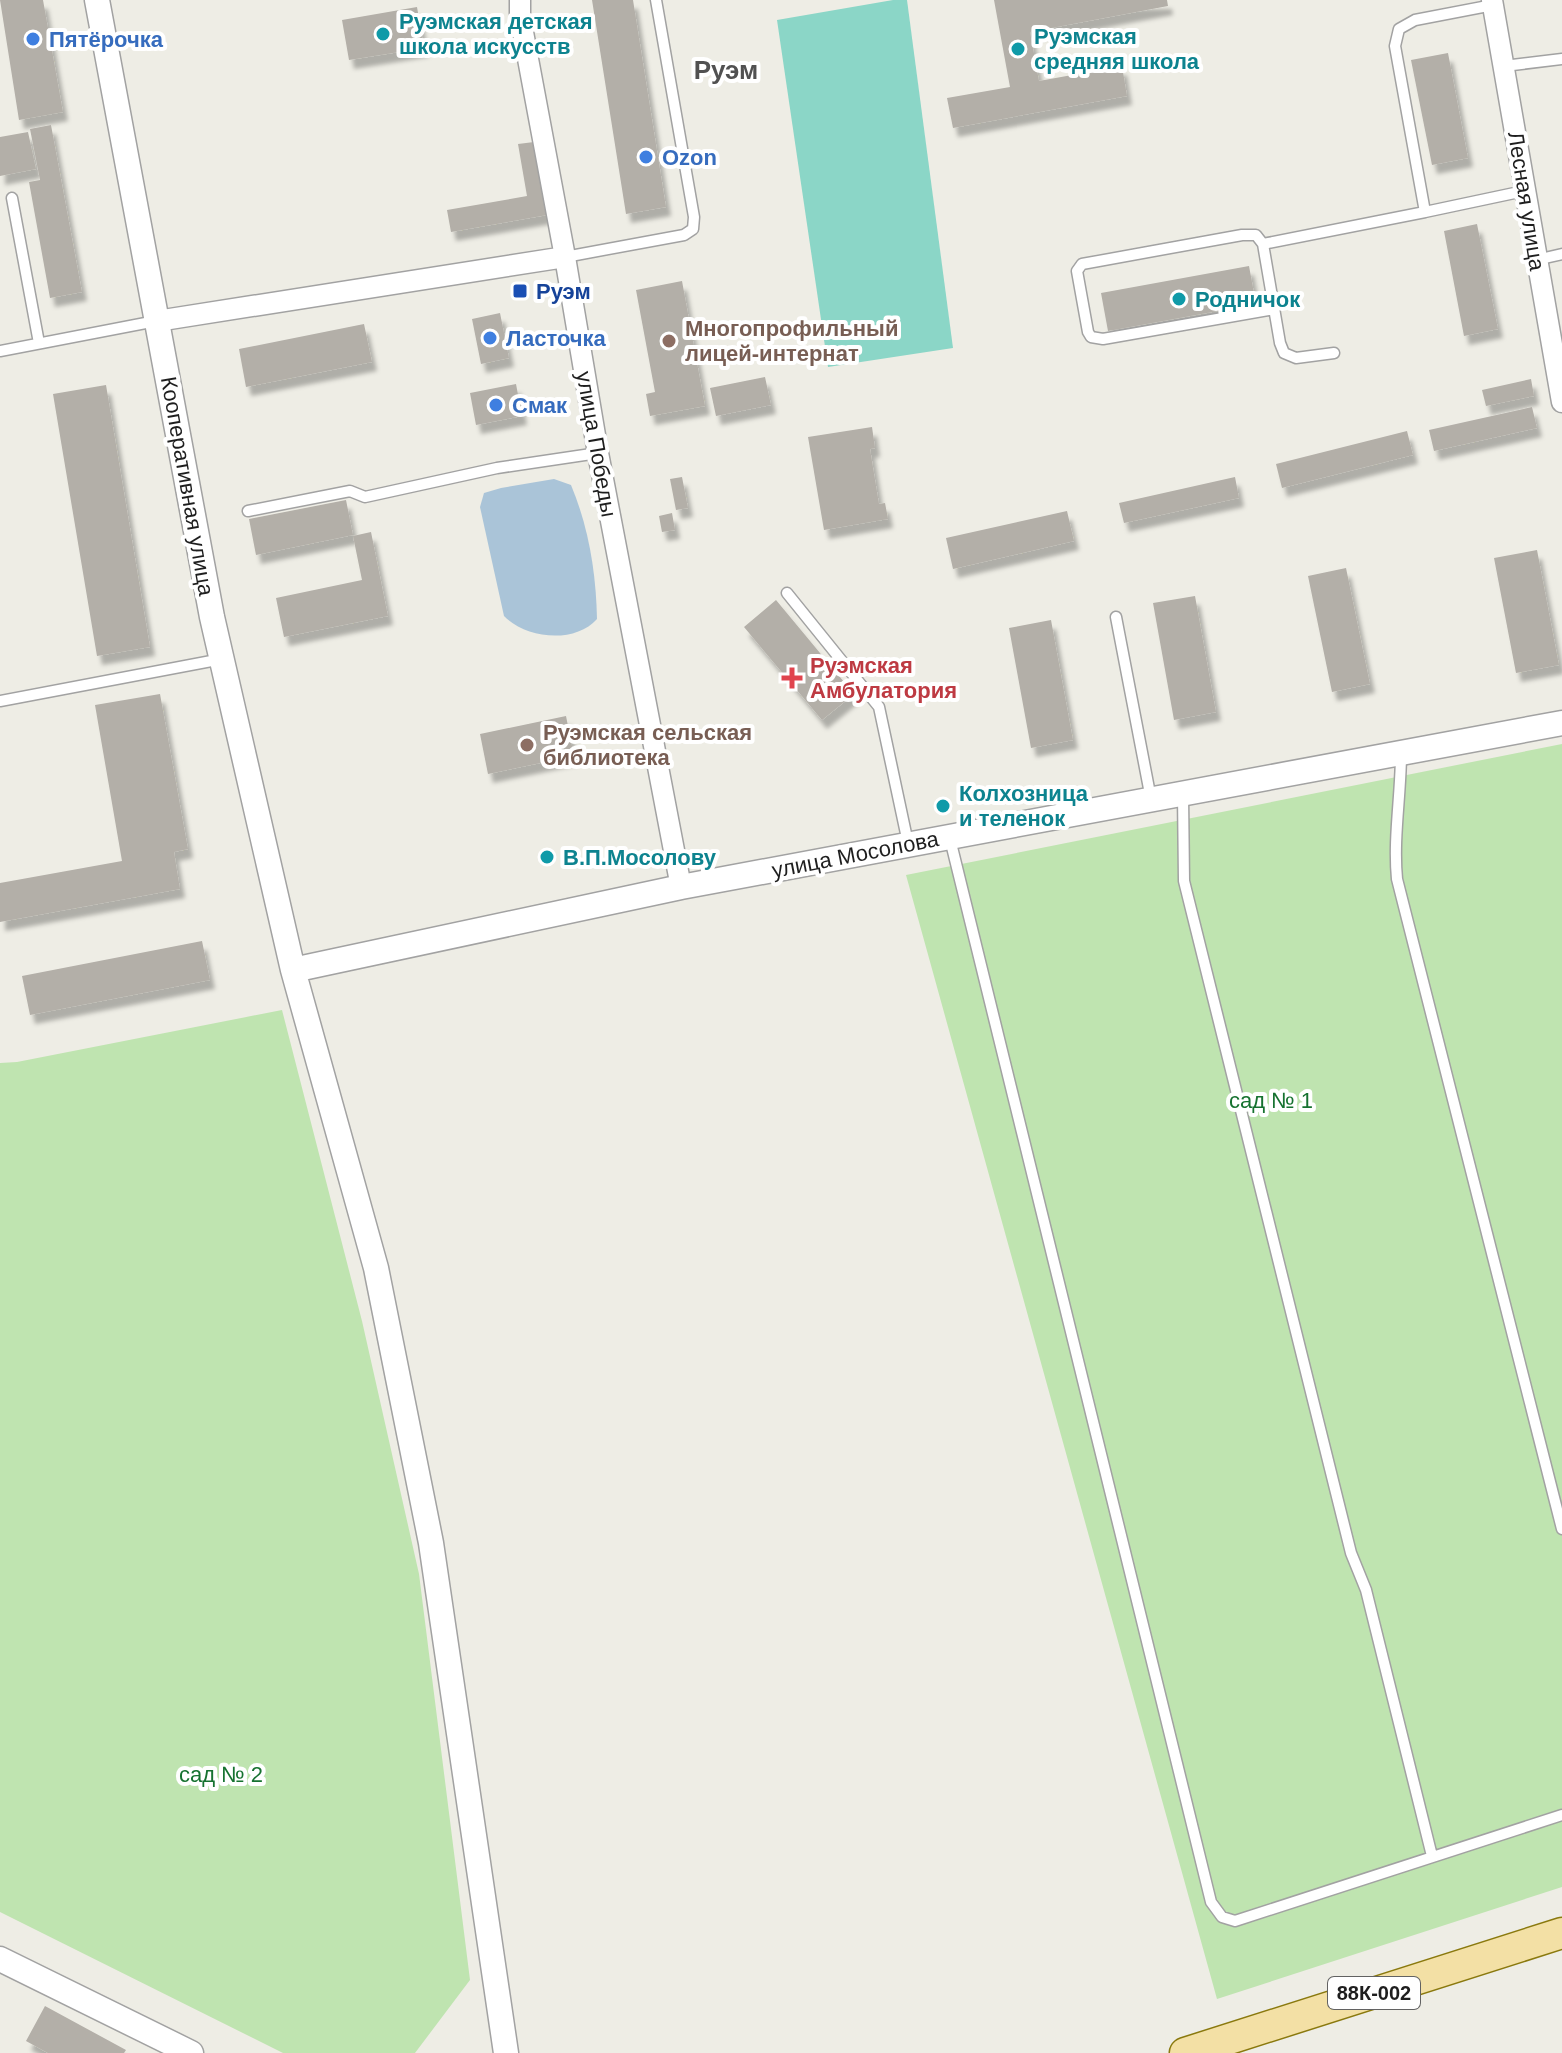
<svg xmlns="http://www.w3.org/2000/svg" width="1562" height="2053" font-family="Arial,sans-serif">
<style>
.grass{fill:#bfe4b0}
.pitch{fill:#8bd6c7}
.water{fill:#aac4d8}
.building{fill:#b3afa8;filter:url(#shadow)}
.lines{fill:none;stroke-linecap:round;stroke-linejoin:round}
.service-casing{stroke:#a2a2a2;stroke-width:13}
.minor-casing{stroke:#a2a2a2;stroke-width:23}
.tertiary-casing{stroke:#a2a2a2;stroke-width:27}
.primary-casing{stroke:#8a790e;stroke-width:33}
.service{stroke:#fff;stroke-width:10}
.minor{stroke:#fff;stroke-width:20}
.tertiary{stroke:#fff;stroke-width:24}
.primary{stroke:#f3e0a5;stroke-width:30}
.culture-dot{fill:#0f9aa8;stroke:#fff;stroke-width:3}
.shop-dot{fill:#3f7fe0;stroke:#fff;stroke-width:3}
.transit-dot{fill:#1a4fb4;stroke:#fff;stroke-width:3}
.education-dot{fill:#8d6e63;stroke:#fff;stroke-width:3}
.health-dot{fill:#e0444e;stroke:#fff;stroke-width:3}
.labels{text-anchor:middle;stroke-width:8;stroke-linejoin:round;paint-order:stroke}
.shield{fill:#fff;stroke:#626262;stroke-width:2}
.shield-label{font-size:20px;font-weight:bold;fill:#1e1e1e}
.culture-label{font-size:22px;font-weight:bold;fill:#0d838f;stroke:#fff;text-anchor:start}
.shop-label{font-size:22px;font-weight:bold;fill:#366cbe;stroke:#fff;text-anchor:start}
.street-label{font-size:22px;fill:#1e1e1e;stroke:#fff}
.transit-label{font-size:22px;font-weight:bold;fill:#164399;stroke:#fff;text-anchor:start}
.education-label{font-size:22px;font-weight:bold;fill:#785e54;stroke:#fff;text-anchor:start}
.health-label{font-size:22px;font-weight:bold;fill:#be3a42;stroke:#fff;text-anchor:start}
.park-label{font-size:22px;fill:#167230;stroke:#fff}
.quarter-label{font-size:26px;font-weight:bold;fill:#515151;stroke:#fff}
</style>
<defs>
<filter id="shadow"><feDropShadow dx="5" dy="9" stdDeviation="2" flood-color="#0004"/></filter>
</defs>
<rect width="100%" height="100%" fill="#eeede5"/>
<!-- grass -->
<path class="grass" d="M1562,744V1887L1217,1999L906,875Z
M282,1010L362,1321L419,1574L470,1980L415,2053H283L0,1912V1063L17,1062Z"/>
<!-- pitch -->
<path class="pitch" d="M893,0H907L953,348L828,367L777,20Z"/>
<!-- water -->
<path class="water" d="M554,479L571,485C589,528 596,573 597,619C575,644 526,639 504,616L480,507L484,493L501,488Z"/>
<!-- building -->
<path class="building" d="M0,0H43L63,112L19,120Z
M592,0H633L666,207L626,214Z
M994,0H1167L1168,6L1030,32L1039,81L1122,66L1127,96L953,128L947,98L1010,87Z
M417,7L424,48L349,60L342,20Z
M1448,53L1468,158L1432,165L1411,60Z
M51,125L82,292L50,298L29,182L40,180L30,129Z
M28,132L36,169L0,176V137Z
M534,142L547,215L451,232L447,210L527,196L518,144Z
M1477,224L1498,329L1464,336L1444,231Z
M1249,266L1256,304L1108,331L1101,293Z
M682,281L705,406L650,416L646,394L655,392L636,290Z
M500,313L509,358L481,364L472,319Z
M364,324L372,362L246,387L239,349Z
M765,377L771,405L716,416L710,388Z
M1531,379L1534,396L1486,406L1482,390Z
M516,384L522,416L476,425L470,393Z
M106,385L150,647L97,656L53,394Z
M1532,407L1537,428L1434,451L1429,430Z
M872,427L875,448L870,449L879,504L885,503L888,519L824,530L808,437Z
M1407,431L1413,455L1282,488L1276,464Z
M682,477L688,508L676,510L670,479Z
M1235,477L1239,498L1124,523L1119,503Z
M346,500L353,535L256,555L249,519Z
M1067,511L1074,541L953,569L946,538Z
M672,513L675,530L662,532L659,516Z
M371,532L388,616L284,637L276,598L362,580L353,536Z
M1537,550L1559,665L1516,673L1494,558Z
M1346,568L1370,684L1332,692L1308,576Z
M1195,596L1216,712L1174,720L1153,603Z
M776,600L854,694L822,720L744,627Z
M1051,620L1073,740L1031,748L1009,628Z
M160,694L188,849L174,852L180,889L0,922V883L122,861L95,705Z
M566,716L574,756L488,774L480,734Z
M202,941L210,980L30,1015L22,976Z
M45,2006L126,2050L124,2053H48L26,2041Z"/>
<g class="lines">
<!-- service casing -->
<g class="service-casing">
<path id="service" d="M1493,5L1415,20L1399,29L1395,46L1425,212L1524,191
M1504,66L1562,59
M12,198L39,343
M1263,244L1280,343L1284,353L1296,358L1334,353
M565,257L684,235L693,229L694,217L656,0
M1536,260L1562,254
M1274,309L1103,339L1091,337L1088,332L1077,271L1082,264L1242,235H1256L1263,244L1425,212
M0,351L156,321
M248,511L350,491L365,497L497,468L598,453
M787,593L879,707L908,843
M1116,617L1151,799
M0,701L222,659
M1401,753C1401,795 1393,838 1397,879L1562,1529
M1183,795L1184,881L1351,1553L1366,1590L1432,1856
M950,839L1211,1902L1222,1917L1235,1921L1562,1815"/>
</g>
<!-- minor casing -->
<g class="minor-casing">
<path id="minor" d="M520,0V16L565,257L598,453L681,887
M1492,0L1562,402
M157,321L565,257"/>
</g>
<!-- tertiary casing -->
<g class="tertiary-casing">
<path id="tertiary" d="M97,0L212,617L293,970L376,1268L431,1543L506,2053
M293,970L681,887L1562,723
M0,1959L191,2053"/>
</g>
<!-- primary casing -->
<g class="primary-casing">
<path id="primary" d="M1185,2053L1562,1933"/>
</g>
<!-- service -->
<use href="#service" class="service"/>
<!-- minor -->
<use href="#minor" class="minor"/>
<!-- tertiary -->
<use href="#tertiary" class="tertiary"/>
<!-- primary -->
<use href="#primary" class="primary"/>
</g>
<!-- markers -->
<g class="culture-dot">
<circle cx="383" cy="34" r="8"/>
<circle cx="1018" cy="49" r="8"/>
<circle cx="1179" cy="299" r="8"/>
<circle cx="943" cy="806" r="8"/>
<circle cx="547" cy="857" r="8"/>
</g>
<g class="shop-dot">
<circle cx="33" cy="39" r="8"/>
<circle cx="646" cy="157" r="8"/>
<circle cx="490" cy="338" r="8"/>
<circle cx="496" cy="405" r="8"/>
</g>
<rect class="transit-dot" x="512" y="283" width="16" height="16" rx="4"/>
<g class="education-dot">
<circle cx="669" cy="341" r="8"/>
<circle cx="527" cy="745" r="8"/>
</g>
<path class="health-dot" d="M788 666h8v8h8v8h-8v8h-8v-8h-8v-8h8z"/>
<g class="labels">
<!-- shield labels -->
<rect class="shield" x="1328" y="1977" width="92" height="32" rx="6"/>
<g class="shield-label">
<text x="1374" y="2000">88К-002</text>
</g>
<!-- culture labels -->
<g class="culture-label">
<text x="399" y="29">Руэмская детская<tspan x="399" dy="25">школа искусств</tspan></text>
<text x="1034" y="44">Руэмская<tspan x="1034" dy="25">средняя школа</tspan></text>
<text x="1195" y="307">Родничок</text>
<text x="959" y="801">Колхозница<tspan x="959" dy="25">и теленок</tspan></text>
<text x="563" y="865">В.П.Мосолову</text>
</g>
<!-- shop labels -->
<g class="shop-label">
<text x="49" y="47">Пятёрочка</text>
<text x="662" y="165">Ozon</text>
<text x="506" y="346">Ласточка</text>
<text x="512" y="413">Смак</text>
</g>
<!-- street labels -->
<g class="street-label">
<text transform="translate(1527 201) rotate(81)" y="8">Лесная улица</text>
<text transform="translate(597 444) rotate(80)" y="8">улица Победы</text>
<text transform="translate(188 486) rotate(80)" y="8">Кооперативная улица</text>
<text transform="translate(855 854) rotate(-11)" y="8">улица Мосолова</text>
</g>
<!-- transit labels -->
<g class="transit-label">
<text x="536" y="299">Руэм</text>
</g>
<!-- education labels -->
<g class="education-label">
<text x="685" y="336">Многопрофильный<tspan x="685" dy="25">лицей-интернат</tspan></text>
<text x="543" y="740">Руэмская сельская<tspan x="543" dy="25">библиотека</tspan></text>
</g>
<!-- health labels -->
<g class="health-label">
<text x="810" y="673">Руэмская<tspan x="810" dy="25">Амбулатория</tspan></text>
</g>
<!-- park labels -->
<g class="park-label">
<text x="1271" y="1108">сад № 1</text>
<text x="221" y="1782">сад № 2</text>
</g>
<!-- quarter labels -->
<g class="quarter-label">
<text x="726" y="79">Руэм</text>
</g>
</g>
</svg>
